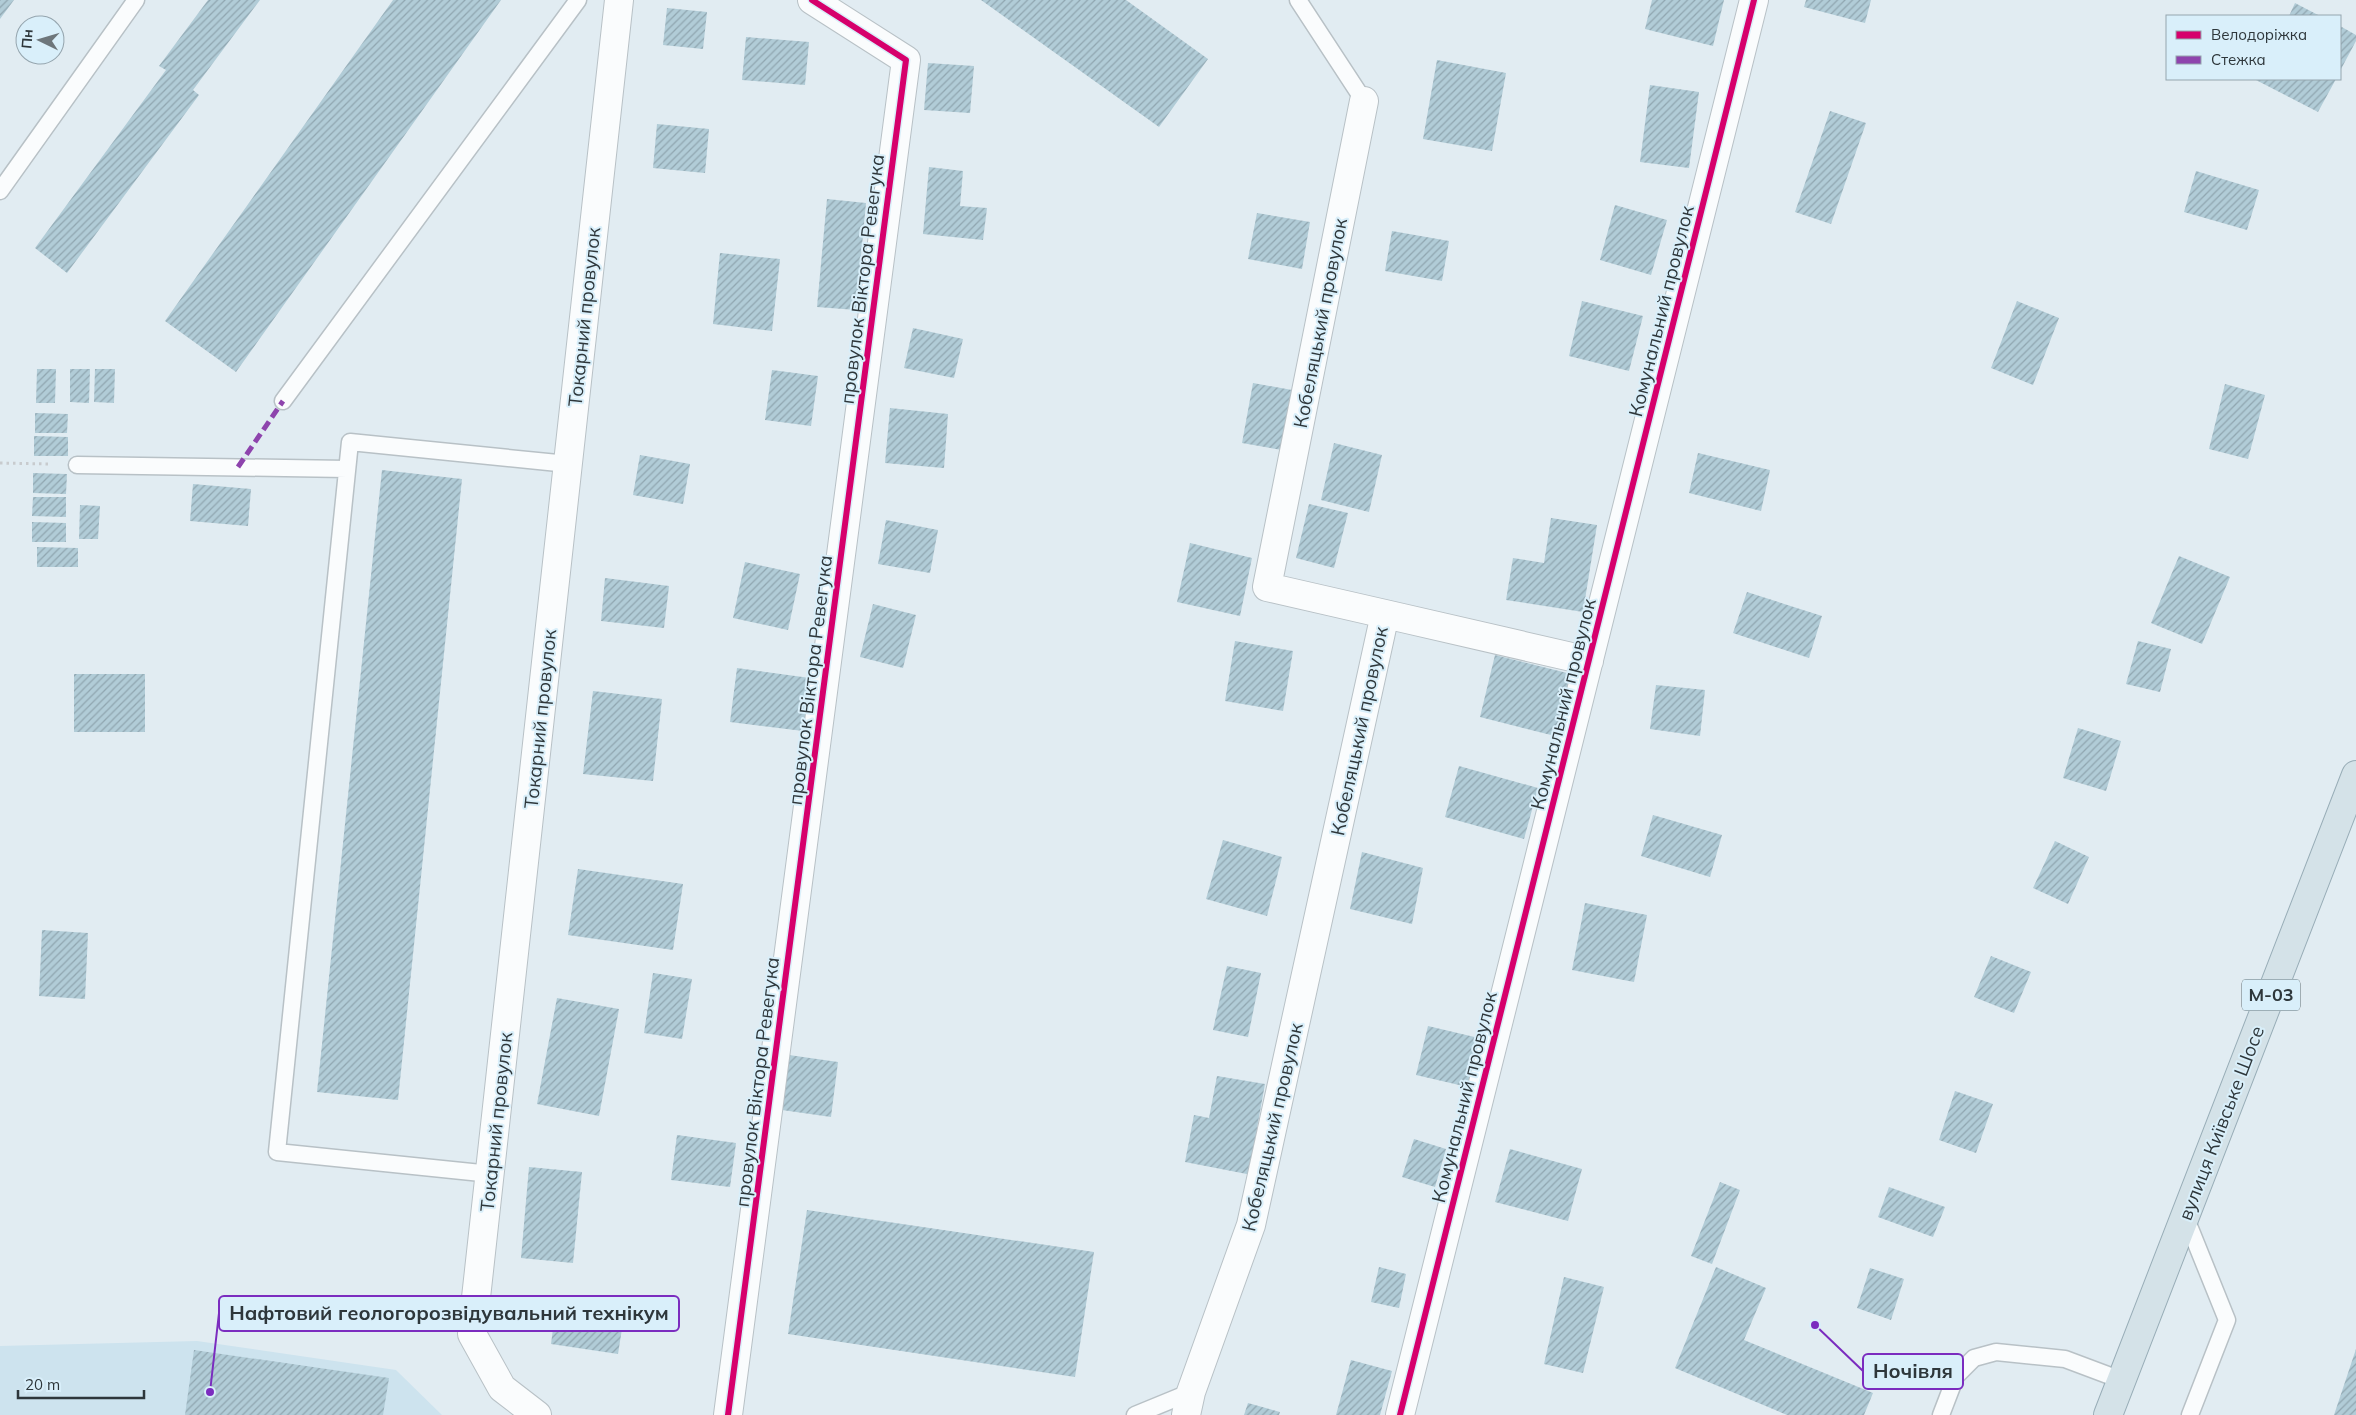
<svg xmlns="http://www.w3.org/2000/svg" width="2356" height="1415" font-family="Mulish,sans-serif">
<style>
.built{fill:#cde3ee}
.building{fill:url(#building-hatch)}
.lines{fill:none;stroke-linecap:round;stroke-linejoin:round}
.service-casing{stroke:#b8c1c6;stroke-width:19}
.minor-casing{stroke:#b8c1c6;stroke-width:30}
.trunk-casing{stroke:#98adb7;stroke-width:30}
.path{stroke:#c8cbce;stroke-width:3;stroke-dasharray:2.5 4;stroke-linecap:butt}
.service{stroke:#fafcfd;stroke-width:16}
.minor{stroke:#fafcfd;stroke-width:28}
.trunk{stroke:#d4e2e8;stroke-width:28}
.quiet{stroke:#8e44ad;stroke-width:5;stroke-dasharray:10 5;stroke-linecap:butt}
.cycleway-casing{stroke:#d9effa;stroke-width:9}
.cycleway{stroke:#d6006c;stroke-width:6}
.labels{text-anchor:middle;stroke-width:4;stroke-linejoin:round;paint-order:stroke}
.shield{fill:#d9effa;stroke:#616e74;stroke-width:1}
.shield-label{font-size:18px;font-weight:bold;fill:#2e373b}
.street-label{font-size:19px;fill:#2e373b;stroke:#d9effa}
.leader{fill:none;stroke:#7b2cbf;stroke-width:2}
.callout-dot{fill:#7b2cbf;stroke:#d9effa;stroke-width:2}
.callout{fill:#d9effa;stroke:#7b2cbf;stroke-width:2}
.callout-label{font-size:20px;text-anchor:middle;font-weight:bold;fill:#2e373b}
</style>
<defs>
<pattern id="building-hatch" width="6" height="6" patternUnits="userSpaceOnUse" patternTransform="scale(1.25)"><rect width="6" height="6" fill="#b1ccd7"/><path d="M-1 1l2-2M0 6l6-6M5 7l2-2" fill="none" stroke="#90a6b0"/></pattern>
</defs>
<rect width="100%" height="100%" fill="#e1ecf2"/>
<!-- built -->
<path class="built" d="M197,1341L396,1370L442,1415H0V1346Z"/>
<!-- building -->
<path class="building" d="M0,0H14L0,19Z
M208,0H260L193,90L199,95L67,273L35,248L166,70L159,66Z
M393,0H501L236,372L165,321Z
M981,0H1126L1208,59L1159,127Z
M1652,0H1724L1713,46L1645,29Z
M1806,0H1871L1865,23L1804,7Z
M2295,3L2320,16H2289Z
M667,8L707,12L703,49L663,45Z
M2340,26L2356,35V41L2340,71Z
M746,37L809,42L805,85L742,80Z
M1437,60L1506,73L1492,151L1423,139Z
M928,63L974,66L970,113L924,110Z
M2254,79H2336L2318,112Z
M1650,85L1699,92L1689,168L1640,162Z
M1830,111L1866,123L1831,224L1795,212Z
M657,124L709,129L705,173L653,168Z
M929,167L963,171L960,206L987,208L983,240L923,234Z
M2196,171L2259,190L2247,230L2184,212Z
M827,199L866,203L856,310L817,307Z
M1615,205L1667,220L1651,275L1600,260Z
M1257,213L1310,222L1302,269L1248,259Z
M1392,231L1449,241L1442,281L1385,271Z
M720,253L780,259L772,331L713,324Z
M1582,301L1643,316L1629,371L1569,356Z
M2017,301L2059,318L2033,385L1991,368Z
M913,328L963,339L954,378L904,368Z
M37,369H56L55,403H36Z
M70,369H90L89,403L70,402Z
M95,369H115L114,403L94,402Z
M772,370L818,376L811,426L765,420Z
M1253,383L1292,390L1282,450L1242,443Z
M2225,384L2265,395L2248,459L2209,449Z
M890,408L948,414L944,468L885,463Z
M35,413L68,414L67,433H35Z
M34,436L68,437V456H34Z
M1334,443L1382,455L1369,512L1321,500Z
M1698,453L1770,470L1761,511L1689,493Z
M640,455L690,464L683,504L633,495Z
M382,470L462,479L398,1100L317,1092Z
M33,473L67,474L66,494L33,493Z
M193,484L251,489L248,526L190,521Z
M33,497H66V517L32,516Z
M1309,504L1348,513L1334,568L1296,558Z
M80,505L100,506L98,539H79Z
M1551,518L1597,525L1583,612L1506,600L1513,558L1544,563Z
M886,520L938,530L930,573L878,564Z
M32,522L66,523V542H32Z
M1190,543L1252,558L1240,616L1177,602Z
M37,547L78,548V567H37Z
M2179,556L2230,577L2202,644L2151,623Z
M745,562L800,574L788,630L733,618Z
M605,578L669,586L664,628L601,621Z
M1747,592L1822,616L1809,658L1733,633Z
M873,604L916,615L903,668L860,657Z
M1235,641L1293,651L1283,711L1225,701Z
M2138,641L2171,649L2160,692L2126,684Z
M1495,655L1575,675L1559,737L1480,717Z
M737,668L810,678L803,731L730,722Z
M74,674H145V732H74Z
M1656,685L1705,690L1700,736L1650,729Z
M593,691L662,699L653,781L583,774Z
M2078,728L2121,741L2106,791L2063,778Z
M1459,766L1538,788L1524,839L1445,817Z
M1653,815L1722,835L1710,877L1641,856Z
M1223,840L1282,857L1267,916L1206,899Z
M2055,841L2089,857L2068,904L2033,888Z
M1362,852L1423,868L1412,924L1350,909Z
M578,869L683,884L673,950L568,935Z
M1585,903L1647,915L1634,982L1572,970Z
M42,930L88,933L85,999L39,996Z
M1991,956L2031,972L2014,1013L1974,997Z
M1227,966L1261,973L1248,1037L1213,1030Z
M653,973L692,979L682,1039L644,1033Z
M557,998L619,1009L599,1116L537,1104Z
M1428,1026L1483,1039L1472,1088L1416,1075Z
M789,1055L838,1062L831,1117L782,1110Z
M1217,1076L1265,1084L1257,1128L1266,1129L1257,1176L1185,1162L1194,1115L1209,1118Z
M1955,1091L1993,1104L1976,1153L1939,1140Z
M677,1135L736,1143L730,1187L671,1180Z
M1414,1139L1446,1149L1435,1187L1402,1177Z
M1510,1149L1582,1169L1568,1221L1495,1202Z
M529,1167L582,1172L573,1263L521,1258Z
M1720,1182L1740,1190L1712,1264L1691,1256Z
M1889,1187L1945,1207L1933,1237L1878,1217Z
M807,1210L1094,1252L1075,1377L788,1334Z
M1379,1267L1406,1274L1399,1308L1371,1302Z
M1716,1267L1766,1288L1744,1340L1873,1393L1864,1415H1787L1675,1368Z
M1870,1268L1904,1279L1891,1320L1857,1308Z
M1564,1277L1604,1287L1583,1373L1544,1364Z
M556,1306L624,1316L618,1354L551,1344Z
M2356,1349V1415H2334Z
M194,1350L389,1378L383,1415H185Z
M1351,1360L1392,1371L1380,1415H1336Z
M1248,1403L1280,1412L1279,1415H1244Z"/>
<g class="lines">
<!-- service casing -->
<g class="service-casing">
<path id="service" d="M1298,0L1364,101
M0,191L136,0
M283,401L578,0
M77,465L347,469
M491,1174L277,1152L350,442L568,464
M2185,1216L2227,1320L2190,1415
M1135,1415L1191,1392
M1941,1415L1956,1376L1974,1358L1996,1352L2065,1359L2121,1380"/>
</g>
<!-- minor casing -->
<g class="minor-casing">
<path id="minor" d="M1385,614L1589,661
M537,1415L502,1388L472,1334L619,0
M728,1415L906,60L812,0
M1186,1415L1191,1392L1251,1225L1385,614L1267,587L1364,101
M1400,1415L1754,0"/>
</g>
<!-- trunk casing -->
<g class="trunk-casing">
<path id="trunk" d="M2108,1415L2356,775"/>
</g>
<!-- path -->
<path class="path" d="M0,463L49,464"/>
<!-- service -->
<use href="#service" class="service"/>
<!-- minor -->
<use href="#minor" class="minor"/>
<!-- trunk -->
<use href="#trunk" class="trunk"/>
<!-- quiet -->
<path class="quiet" d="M238,467L283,401"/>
<!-- cycleway casing -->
<g class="cycleway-casing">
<path id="cycleway" d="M728,1415L906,60L812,0
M1400,1415L1754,0"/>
</g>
<!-- cycleway -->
<use href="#cycleway" class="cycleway"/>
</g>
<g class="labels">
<!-- shield labels -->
<rect class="shield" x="2242" y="979.5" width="58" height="31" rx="4"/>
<g class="shield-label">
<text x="2271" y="1001">М-03</text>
</g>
<!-- street labels -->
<g class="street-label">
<text transform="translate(862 279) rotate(-83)" y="7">провулок Віктора Ревегука</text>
<text transform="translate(1661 311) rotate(-76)" y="7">Комунальний провулок</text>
<text transform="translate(584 317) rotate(-84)" y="7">Токарний провулок</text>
<text transform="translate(1320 323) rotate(-79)" y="7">Кобеляцький провулок</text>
<text transform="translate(810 680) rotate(-83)" y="7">провулок Віктора Ревегука</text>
<text transform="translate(1563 704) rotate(-76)" y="7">Комунальний провулок</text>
<text transform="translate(540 719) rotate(-84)" y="7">Токарний провулок</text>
<text transform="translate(1359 731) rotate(-78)" y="7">Кобеляцький провулок</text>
<text transform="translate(757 1082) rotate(-83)" y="7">провулок Віктора Ревегука</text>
<text transform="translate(1464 1097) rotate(-76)" y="7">Комунальний провулок</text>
<text transform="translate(496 1122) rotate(-84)" y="7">Токарний провулок</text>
<text transform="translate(2221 1123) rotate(-69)" y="7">вулиця Київське Шосе</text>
<text transform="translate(1272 1127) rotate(-77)" y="7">Кобеляцький провулок</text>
</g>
</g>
<!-- callouts -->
<path class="leader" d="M210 1392L219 1313M1815 1325L1863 1371"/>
<g class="callout-dot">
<circle cx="210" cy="1392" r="5"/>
<circle cx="1815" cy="1325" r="5"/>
</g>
<g class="callout">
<rect x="219" y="1296" width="460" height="35" rx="5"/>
<rect x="1863" y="1354" width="100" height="35" rx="5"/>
</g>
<g class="callout-label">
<text x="449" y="1320">Нафтовий геологорозвідувальний технікум</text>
<text x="1913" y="1378">Ночівля</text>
</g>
<!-- legend -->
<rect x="2166" y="15" width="175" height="65" fill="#d9effa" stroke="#95a5ae"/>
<rect x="2176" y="31" width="25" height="8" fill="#d6006c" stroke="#95a5ae"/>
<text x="2211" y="40" font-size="15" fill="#2e373b">Велодоріжка</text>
<rect x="2176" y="56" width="25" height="8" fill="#8e44ad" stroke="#95a5ae"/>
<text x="2211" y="65" font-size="15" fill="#2e373b">Стежка</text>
<!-- north arrow -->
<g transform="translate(40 40) rotate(275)"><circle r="24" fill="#d9effa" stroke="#95a5ae"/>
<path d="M0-4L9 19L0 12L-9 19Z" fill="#6d767b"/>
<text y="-8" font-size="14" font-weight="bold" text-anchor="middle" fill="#2e373b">Пн</text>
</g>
<!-- scale -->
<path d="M18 1390v8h126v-8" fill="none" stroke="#2e373b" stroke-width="2.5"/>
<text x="25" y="1390" font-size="15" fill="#2e373b" stroke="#d9effa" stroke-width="4" paint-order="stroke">20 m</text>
</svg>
